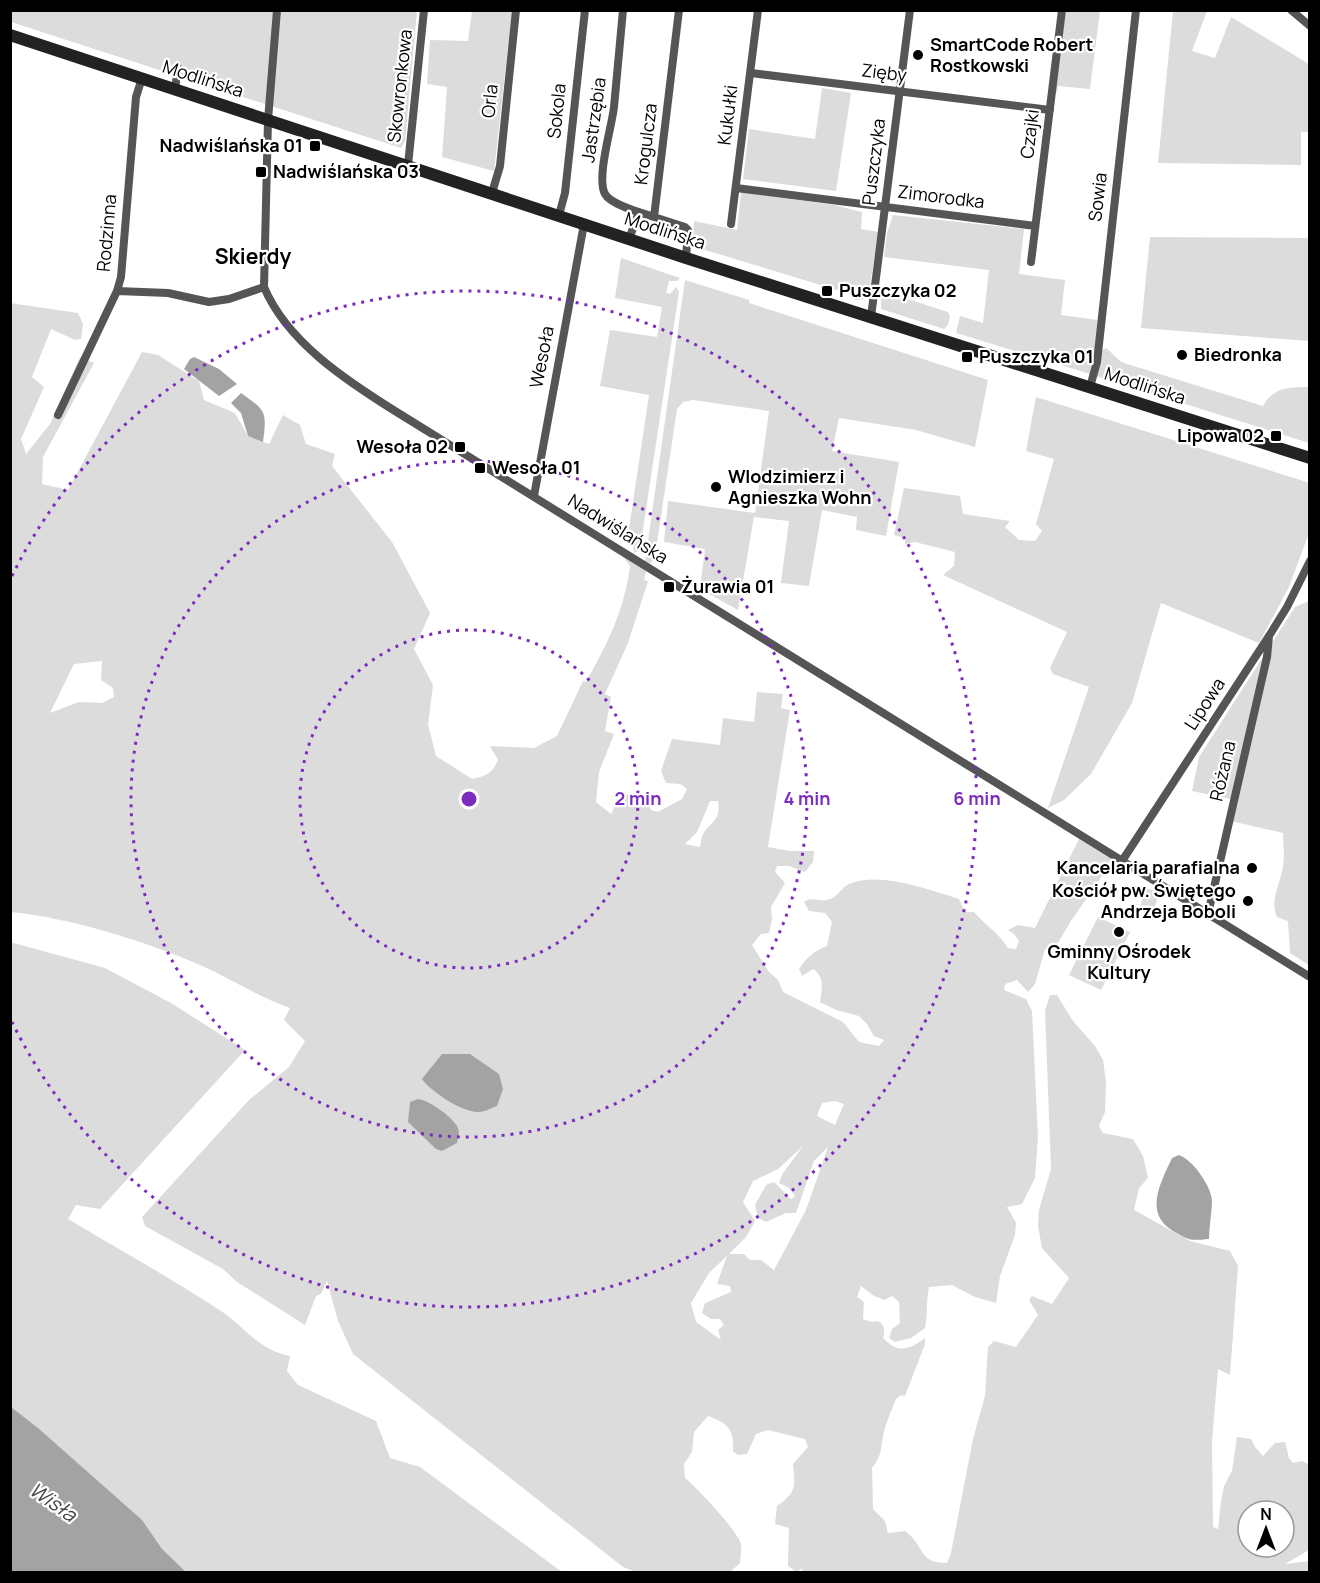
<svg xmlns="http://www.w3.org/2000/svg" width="1320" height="1583" font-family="Manrope,sans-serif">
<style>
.green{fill:#dcdcdc;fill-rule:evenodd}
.water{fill:#a3a3a3}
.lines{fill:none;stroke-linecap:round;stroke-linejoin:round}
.minor{stroke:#555;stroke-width:8}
.secondary{stroke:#222;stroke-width:12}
.ring{fill:none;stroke:#7b2cbf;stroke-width:3;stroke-dasharray:3 6}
.poi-dot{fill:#000;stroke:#fff;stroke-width:2}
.labels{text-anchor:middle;stroke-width:4.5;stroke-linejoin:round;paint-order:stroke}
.poi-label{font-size:18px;font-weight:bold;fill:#000;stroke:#fff;text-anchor:start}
.street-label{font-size:18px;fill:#000;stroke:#fff}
.water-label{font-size:20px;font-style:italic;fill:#444;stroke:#fff}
.quarter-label{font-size:21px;font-weight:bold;fill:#000;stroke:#fff}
.centre{fill:#7b2cbf;stroke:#fff;stroke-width:3}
.ring-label{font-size:18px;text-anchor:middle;font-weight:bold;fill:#7b2cbf;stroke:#fff;stroke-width:4.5;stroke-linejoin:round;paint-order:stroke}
</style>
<rect width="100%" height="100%" fill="#fff"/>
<!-- green -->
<path class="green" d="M11,10L417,11L405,141L401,148L11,22Z
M472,11H512L494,171L442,157L447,87L427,84L430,40L468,41Z
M1066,11H1100L1090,89L1058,86L1057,92H1055Z
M1173,11H1207L1192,51L1215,58L1231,17L1309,64V132H1301V165L1158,163Z
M822,88L851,93L836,191L743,179L749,129L815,139Z
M741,192L834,205L862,212L861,229L878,232L868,299L856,300L847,293L692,246L694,221L737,230Z
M893,215L1024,229L1019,274L1065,280L1061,315L1098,320L1094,363L1090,374L956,333L960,316L983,323L989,270L884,257L887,233Z
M1150,237L1309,238V341L1141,328Z
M621,258L680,278L677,281H669L666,293L670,294L676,287L679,292L640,549L634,553L633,546L627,542L649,395L600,386L610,330L657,337L662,307L615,298Z
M685,280L749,300V303L988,380L975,447L916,430L839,418L832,451L899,462L886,536L856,530L857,517L822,510L809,586L781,583L789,521L754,517L738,610L700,589L705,549L664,542L668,501L755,513L769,411L693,400L683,402L677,409L655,556L651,563L645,562Z
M881,288L886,292L948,312L950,317L948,325L944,329L881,309Z
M10,303L78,313L83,324L81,339L75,340L51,329L32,377L44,387L21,439L26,454L50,424L80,357L94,363L43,457L42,484L68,490L142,352L158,355L199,381L204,400L235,413L248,436L269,444L283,415L300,425L306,444L335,454L332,466L392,542L430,613L414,649L433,685L428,725L436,756L472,779C486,776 492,774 498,760L490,746L534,748L557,736L583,681L586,682C608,642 624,612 630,566L624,558L609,548L644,569L646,572L644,580L648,581L628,643L605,694L611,697L605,731L614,734L599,772L596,802L611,814L620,795L637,793L647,799L651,810L658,812L682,799L687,789L680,784L666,783L661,771L672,739L720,745L723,718L754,722L757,692L783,694L781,708L790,710L768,847L790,851H814L813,862L805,872L789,866H777L775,872L785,883L771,907L772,920L769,933L761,934L752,945L769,972L778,980L783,992L843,1022L859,1042L879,1046L884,1040L874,1036L867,1024L859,1016L836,1010L820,1002C822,989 825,977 813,969L802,976L799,969C807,957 814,951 827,946L832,922L825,913L809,911L804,902C813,896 818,902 827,900C837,898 841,888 849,884C880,871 929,890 959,899L965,912H974C985,925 998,932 1008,948L1016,949L1019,941L1014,934L1008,930L1018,925L1035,928L1079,839L1113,860L1071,921L1053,951L1045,949L1035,984L1028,992L1017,980L1005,984L1004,990L1026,999L1032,1011L1038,1137L1035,1178L1022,1204L1007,1207L1016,1223L1015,1235L1000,1276L996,1303L975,1297L952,1285L929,1287C926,1301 928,1314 925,1328L911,1338L895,1342L889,1338L892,1329L900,1323L899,1302L892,1296L884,1300L874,1296L861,1286L857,1297L864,1302L863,1319L872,1322L878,1321C885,1325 885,1331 883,1338C898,1354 909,1350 925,1338V1344L905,1396L901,1395L896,1399C892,1409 887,1420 884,1431C881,1445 882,1457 872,1468L873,1509L885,1521L888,1533L905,1531C925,1545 917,1563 947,1563L951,1553L973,1439L985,1396L988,1347L994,1341L1016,1347L1038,1315L1029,1300L1032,1296L1052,1304L1069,1278L1042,1248L1038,1226L1039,1210L1051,1169L1045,1011L1050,995H1057L1073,1021L1095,1046L1103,1060L1106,1082L1105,1112L1099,1126L1103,1133L1133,1139L1143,1156L1148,1178L1139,1188L1134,1210L1190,1241L1230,1251L1238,1266L1230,1375L1218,1369L1212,1442L1213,1527L1218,1529L1221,1502L1224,1486L1232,1471L1237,1437L1251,1439L1255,1447L1263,1456L1275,1443L1285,1442L1289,1458L1293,1463L1302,1461L1310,1465L1309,1550L1285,1564L1309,1561V1572H802L803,1568L796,1572L788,1566L789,1528L775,1524L777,1506C797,1491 795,1488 793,1464L808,1447L805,1439L768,1430L756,1434L747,1454L739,1455L733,1452C734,1429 729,1424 708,1416L694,1432L692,1452L684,1464L685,1478C697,1488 737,1530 741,1544C742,1550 740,1557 740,1563L730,1572H636L623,1567L353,1354L338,1321L327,1281L321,1294L316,1296L305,1325L237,1282L223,1269L145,1226L142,1217L249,1100L289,1067L305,1041L284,1020L290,1008C258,997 230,978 200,965C145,941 70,918 11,912ZM102,661L101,680L113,688L114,697L102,703L79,702L50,713L74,664ZM710,801H718C721,820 713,820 704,832C701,837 701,842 700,847L685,844L697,832ZM835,1101L844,1104L835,1125L817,1116L822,1103ZM804,1145L783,1173L779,1183L789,1188L795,1196L791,1199L774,1182L766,1185L755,1205L758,1218L766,1222L786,1213H796L814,1161L828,1147L806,1210L774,1270L761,1260H750L744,1254H729L746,1237L755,1221L743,1202L753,1181L778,1169ZM727,1256L717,1284L730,1286L731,1292L705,1303L702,1313L711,1319H720L724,1325L718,1330L721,1340L696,1322L691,1303L709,1273ZM1248,1511H1284V1547H1248Z
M1106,348C1113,353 1116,359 1124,363L1263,406C1273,387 1290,387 1309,387V443L1096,376L1100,352Z
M1036,397L1310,483L1309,533L1289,587L1259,643L1161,603L1132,703L1091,774L1064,800L1048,808L1089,687L1053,674L1050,668L1067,632L943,575L954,566L955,552L915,542L905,544V538L894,535L904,488L960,496L963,514L1010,521L1005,527L1019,540L1035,541L1042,531L1036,524L1054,459L1026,451Z
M1309,601V965L1290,953L1288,921L1277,917C1269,900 1281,883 1283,866C1285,856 1283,844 1283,833L1231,821V799L1192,791L1199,757L1295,607Z
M1145,888L1159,892L1154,911L1140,907Z
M1098,917L1130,932L1101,990L1069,975Z
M10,942L105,968L171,1003L245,1050L100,1209L76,1205L68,1219C118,1249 169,1277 218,1309C245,1326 256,1349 290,1356L287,1371L298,1385L376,1421L390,1458L420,1467L562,1572H186L11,1409Z"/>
<!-- water -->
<path class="water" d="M194,357L219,369L237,384L219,396L184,369L190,359Z
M241,393C266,411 267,411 263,442L248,436L241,413L231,403Z
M442,1054H470L499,1074L503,1089L497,1106C492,1108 484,1112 479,1112C463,1113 430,1091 422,1079Z
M418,1099C429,1100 454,1118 458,1128C460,1133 458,1137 457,1143L442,1151L436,1149L408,1122L410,1102Z
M1179,1155C1193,1160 1211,1186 1212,1200C1212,1213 1209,1226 1209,1239C1189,1241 1189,1240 1173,1231C1143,1213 1161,1182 1172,1158Z
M11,1407L38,1428L142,1520L162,1549L186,1572H11Z"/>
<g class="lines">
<!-- minor -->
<path class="minor" d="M277,10L268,120L264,287C287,342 347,381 395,411L1310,977
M623,10C620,43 617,75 614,107C612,126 596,178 605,194C611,205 642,213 654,217
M679,10L654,217L685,227L688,230L686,258
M1291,10L1310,26
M751,73L1050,110
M175,89L178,68
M408,165L424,10
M736,188L1035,226
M492,193L500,166L516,10
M559,215L565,193L585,10
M731,224L758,10
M629,239L639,212
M1031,262L1062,10
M117,291L168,293L209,302L229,299L264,287
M871,317L910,10
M1090,387L1097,362L1136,10
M58,415L117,291L121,277L136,97L142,78
M534,496L584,224
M1122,861L1269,636L1287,607L1310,561
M1208,914L1267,657L1269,636"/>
<!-- secondary -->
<path class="secondary" d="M10,35L686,258L1310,458"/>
</g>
<!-- distance rings -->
<g class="ring">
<circle cx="469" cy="799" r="169"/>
<circle cx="469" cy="799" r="338"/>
<path d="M12 576A508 508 0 1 1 12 1022"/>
</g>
<!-- markers -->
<g class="poi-dot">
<circle cx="918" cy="55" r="6"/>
<rect x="309" y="140" width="12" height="12" rx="3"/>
<rect x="255" y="166" width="12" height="12" rx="3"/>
<rect x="821" y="285" width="12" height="12" rx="3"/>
<circle cx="1182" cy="355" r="6"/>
<rect x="961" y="351" width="12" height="12" rx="3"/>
<rect x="1270" y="430" width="12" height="12" rx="3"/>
<rect x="454" y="441" width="12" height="12" rx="3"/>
<rect x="474" y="462" width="12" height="12" rx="3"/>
<circle cx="716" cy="487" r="6"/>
<rect x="663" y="581" width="12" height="12" rx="3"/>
<circle cx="1252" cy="868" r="6"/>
<circle cx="1248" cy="901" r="6"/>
<circle cx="1119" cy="932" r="6"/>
</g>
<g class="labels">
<!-- poi labels -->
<g class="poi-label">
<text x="930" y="51">SmartCode Robert<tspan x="930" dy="21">Rostkowski</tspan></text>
<text x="303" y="152" text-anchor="end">Nadwiślańska 01</text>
<text x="273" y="178">Nadwiślańska 03</text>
<text x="839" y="297">Puszczyka 02</text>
<text x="1194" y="361">Biedronka</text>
<text x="979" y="363">Puszczyka 01</text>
<text x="1264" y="442" text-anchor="end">Lipowa 02</text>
<text x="448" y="453" text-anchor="end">Wesoła 02</text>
<text x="492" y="474">Wesoła 01</text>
<text x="728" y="483">Wlodzimierz i<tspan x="728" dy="21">Agnieszka Wohn</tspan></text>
<text x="681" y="593">Żurawia 01</text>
<text x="1240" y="874" text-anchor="end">Kancelaria parafialna</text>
<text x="1236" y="897" text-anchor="end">Kościół pw. Świętego<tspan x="1236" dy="21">Andrzeja Boboli</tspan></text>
<text x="1119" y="958" text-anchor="middle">Gminny Ośrodek<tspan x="1119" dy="21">Kultury</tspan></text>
</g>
<!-- street labels -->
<g class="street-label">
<text transform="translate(884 73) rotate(7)" y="6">Zięby</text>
<text transform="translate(203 79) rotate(18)" y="6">Modlińska</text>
<text transform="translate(400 86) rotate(-84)" y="6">Skowronkowa</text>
<text transform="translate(490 101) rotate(-84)" y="6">Orla</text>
<text transform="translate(557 111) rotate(-84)" y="6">Sokola</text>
<text transform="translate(728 115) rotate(-83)" y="6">Kukułki</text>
<text transform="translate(594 120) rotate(-82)" y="6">Jastrzębia</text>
<text transform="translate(1030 134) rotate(-83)" y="6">Czajki</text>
<text transform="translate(646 144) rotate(-83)" y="6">Krogulcza</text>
<text transform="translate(874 162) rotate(-83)" y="6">Puszczyka</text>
<text transform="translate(941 197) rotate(7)" y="6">Zimorodka</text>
<text transform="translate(1098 197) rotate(-83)" y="6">Sowia</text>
<text transform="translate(665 231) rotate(18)" y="6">Modlińska</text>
<text transform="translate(107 233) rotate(-85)" y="6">Rodzinna</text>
<text transform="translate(542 357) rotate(-79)" y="6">Wesoła</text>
<text transform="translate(1145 386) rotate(18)" y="6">Modlińska</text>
<text transform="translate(618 529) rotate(32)" y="6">Nadwiślańska</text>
<text transform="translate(1205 704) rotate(-57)" y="6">Lipowa</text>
<text transform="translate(1223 771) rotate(-77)" y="6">Różana</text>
</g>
<!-- water labels -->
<g class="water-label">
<text transform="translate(53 1502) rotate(35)" y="7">Wisła</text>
</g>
<!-- quarter labels -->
<g class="quarter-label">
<text x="253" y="264">Skierdy</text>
</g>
</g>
<circle cx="469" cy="799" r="9" class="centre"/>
<g class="ring-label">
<text x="638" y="805">2 min</text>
<text x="807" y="805">4 min</text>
<text x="977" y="805">6 min</text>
</g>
<!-- border -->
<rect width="1320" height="1583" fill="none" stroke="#000000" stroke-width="24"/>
<!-- north arrow -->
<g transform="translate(1266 1529)"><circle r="28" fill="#ffffff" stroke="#999999" stroke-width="1.5"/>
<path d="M0-4.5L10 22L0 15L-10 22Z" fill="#000000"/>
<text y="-9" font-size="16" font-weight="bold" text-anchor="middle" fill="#000000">N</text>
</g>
</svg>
